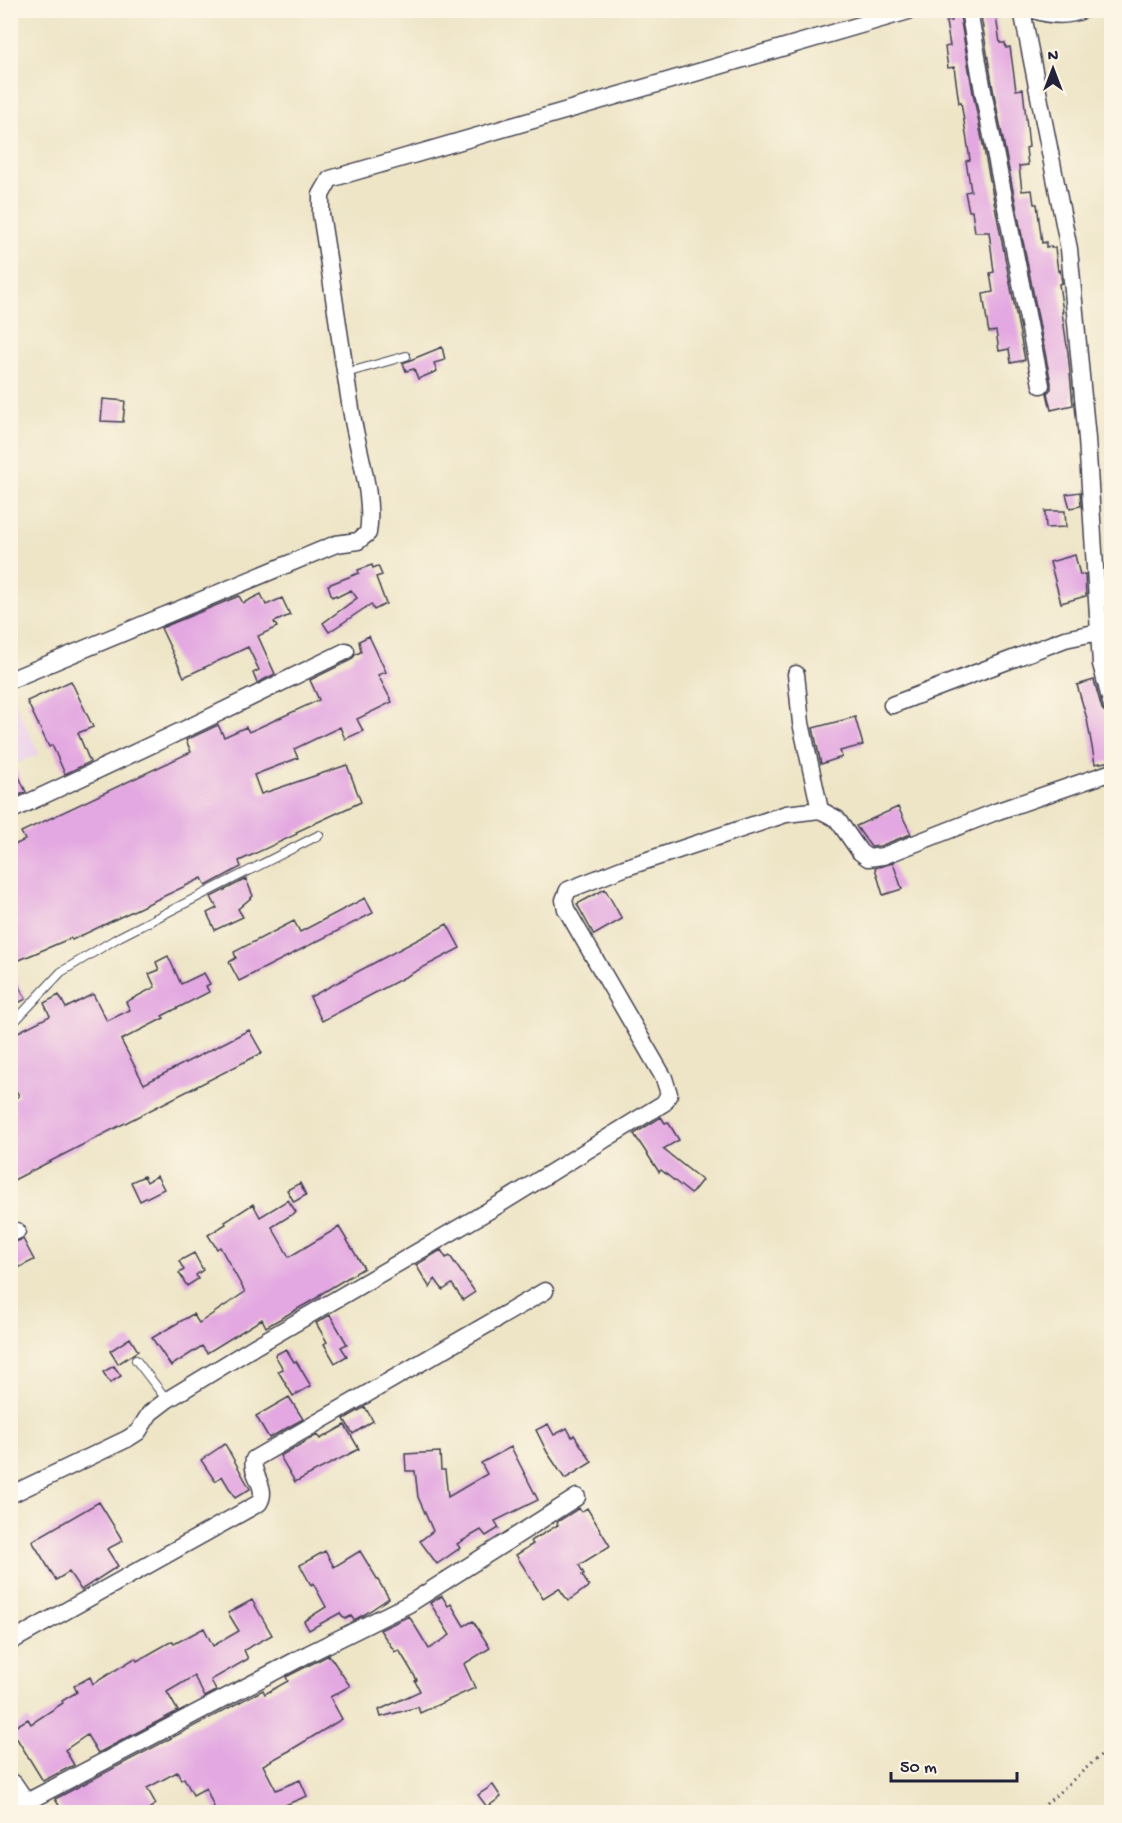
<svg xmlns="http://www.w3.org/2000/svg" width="1122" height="1823" font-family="'Gochi Hand',sans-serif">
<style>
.built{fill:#ebd1eb}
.building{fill:#e3a7e1}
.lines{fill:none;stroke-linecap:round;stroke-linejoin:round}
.service-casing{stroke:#413f50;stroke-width:10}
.minor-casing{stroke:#413f50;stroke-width:19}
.trunk-casing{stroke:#413f50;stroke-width:31}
.path{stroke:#413f50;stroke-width:3;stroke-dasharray:1.5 4.5;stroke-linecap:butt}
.service{stroke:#fff;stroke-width:8}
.minor{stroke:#fff;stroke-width:16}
.trunk{stroke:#fff;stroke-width:28}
</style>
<rect width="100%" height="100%" fill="#fcf5e5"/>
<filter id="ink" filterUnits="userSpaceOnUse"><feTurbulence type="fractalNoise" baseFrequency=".0167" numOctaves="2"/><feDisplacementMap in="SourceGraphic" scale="12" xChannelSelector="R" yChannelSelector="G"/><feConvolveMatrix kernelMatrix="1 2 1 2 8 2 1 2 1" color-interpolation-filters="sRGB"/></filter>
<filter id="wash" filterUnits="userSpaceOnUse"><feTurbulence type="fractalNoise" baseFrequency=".008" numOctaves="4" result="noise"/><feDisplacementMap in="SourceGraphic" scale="24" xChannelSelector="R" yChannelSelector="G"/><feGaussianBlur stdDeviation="1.35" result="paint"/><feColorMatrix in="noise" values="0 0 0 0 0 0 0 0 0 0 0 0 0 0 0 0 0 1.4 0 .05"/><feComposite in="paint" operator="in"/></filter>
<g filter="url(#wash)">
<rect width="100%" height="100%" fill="#eee5c7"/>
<!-- built -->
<path class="built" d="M10,691L39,754L11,766H10Z"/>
<g id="blocks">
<!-- building -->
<path class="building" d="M950,10H959L973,93L1025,360L1011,363L1009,349L999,351L996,331L989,332L988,328L983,294L993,292L990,273L994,272L989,232H975L972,211H969L965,192L971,191L966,161L970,160L961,102L959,103L954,67L948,68L945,47L950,46L946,22L952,21Z
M980,10H995L1000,43H1005L1006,48L1010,47L1016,90L1023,89L1029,147L1026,148L1028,165L1019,166L1022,191L1032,190L1034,204H1037L1042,243L1046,242V247L1051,246V248H1055L1058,271L1060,270L1062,283L1059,284L1063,312H1062L1068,353L1073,405L1051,410L1047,393L1051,389V383L993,89Z
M442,347L445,360L434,363L437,371L418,379L414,369L406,371L403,363Z
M103,399L125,401L123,422L101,421Z
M1080,492L1081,506L1070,508L1066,494Z
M1045,511H1065L1066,527L1046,528Z
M1075,555L1080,575L1085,574L1086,596L1061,603L1050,562Z
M372,565L373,568L378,566L382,575L376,577L386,604L374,610L371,604L329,632L323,623L357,598L351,590L337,597L336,595L332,597L328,585L359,573L358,570Z
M261,594L266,605L282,598L290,615L274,622L277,627L258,636L275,674L257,683L253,673L259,670L248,647L184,677L161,628L239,596L243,603Z
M369,636L386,672L378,675L392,702L357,719L363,731L345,739L340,727L294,749L298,758L254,775L261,794L347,765L361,802L296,832L297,834L239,861L241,867L206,886L202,878L72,940L71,938L10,964V847L25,840L21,832L191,752L186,740L218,725L224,737L246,727L249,732L319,700L310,680L351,660L356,654L361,652L359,641Z
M1094,680L1102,709L1108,715L1112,735V761L1095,764L1087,719L1077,685Z
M71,681L93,727L78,733L90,762L65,774L52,745L49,747L27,701Z
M855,717L863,745L840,751L842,757L821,764L813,728Z
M10,757L26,792L11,799L10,798Z
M898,807L911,834L880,846L871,847L856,826Z
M893,863L902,889L883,895L875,868Z
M246,879L253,896L238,909L243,917L215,930L207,913L217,908L211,897Z
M605,889L622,919L594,935L577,904Z
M365,898L373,913L239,981L229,962L236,958L234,952L294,921L300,932Z
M447,924L460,948L322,1021L310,997Z
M168,956L181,984L204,973L210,984L206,986L209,992L162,1016L164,1018L121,1040L144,1084L249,1030L262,1053L10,1182V1100L19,1096L10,1079V1036L50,1016L44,1003L59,995L66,1008L93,994L107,1021L130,1010L126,1002L155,987L149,974L159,970L156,962Z
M10,969L26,999L10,1007Z
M661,1117L665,1123L668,1122L679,1140L663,1149L702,1180L691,1194L661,1170L659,1172L634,1134Z
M144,1176L147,1182L157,1176L164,1189L140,1201L131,1182Z
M300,1183L306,1195L294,1202L287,1190Z
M288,1200L296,1212L272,1227L289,1257L339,1227L364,1268L319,1295L320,1296L266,1327L262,1319L207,1353L202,1346L171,1366L152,1338L193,1314L199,1323L245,1292L220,1247L217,1249L208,1235L226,1224L225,1222L253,1204L260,1217Z
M23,1239L34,1260L10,1272V1244Z
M441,1250L446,1258L450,1256L475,1292L463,1300L452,1284L443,1290L435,1279L430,1288L416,1265Z
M194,1253L203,1270L196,1275L198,1279L187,1286L179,1273L184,1270L179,1261Z
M330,1315L347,1344L341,1347L347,1356L335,1363L324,1344L327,1342L316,1323Z
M130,1338L138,1351L118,1364L110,1351Z
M286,1349L294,1362L296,1361L311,1386L293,1396L278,1371L283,1369L275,1355Z
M114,1366L121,1376L110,1383L103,1372Z
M289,1397L303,1419L269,1438L256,1416Z
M365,1407L373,1421L353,1434L344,1419Z
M548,1424L554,1435L567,1428L572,1437L574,1435L592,1462L565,1479L547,1452L536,1430Z
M345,1425L359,1449L295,1482L280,1456L317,1435L320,1439Z
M225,1444L250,1489L235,1498L222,1476L215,1481L201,1460Z
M511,1447L538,1500L495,1521L499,1528L486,1536L481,1530L457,1544L460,1548L437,1564L420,1541L433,1531L418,1497L415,1471H406L405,1454L440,1452L441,1470H445L448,1497L487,1474L481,1463Z
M99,1502L123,1541L107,1549L118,1566L81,1590L69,1572L56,1580L32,1541Z
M579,1508L581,1512L587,1508L610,1546L579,1565L584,1574L582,1575L589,1586L568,1601L559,1588L543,1598L516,1555L533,1544L531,1541L558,1525L557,1522Z
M325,1551L334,1567L360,1551L389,1598L365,1614L354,1620L351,1616L345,1619L340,1613L309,1630L304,1621L326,1607L313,1583L311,1585L300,1565Z
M442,1596L448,1606L451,1604L464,1626L473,1621L490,1648L464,1664L475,1688L420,1713L418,1707L381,1717L379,1710L420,1691L415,1681L417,1680L399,1650L395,1652L380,1630L409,1616L429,1649L450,1635L430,1603Z
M252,1600L272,1635L244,1650L248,1659L211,1680L216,1691L205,1697L194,1676L167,1692L178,1711L98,1753L87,1735L65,1750L74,1765L43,1781L11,1729L28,1719L31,1724L63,1703L62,1701L77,1692L74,1686L90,1677L93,1684L135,1658L137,1661L172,1641L174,1644L204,1628L213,1646L239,1631L228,1613Z
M329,1655L350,1686L330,1697L342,1719L289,1751L263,1765L276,1790L300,1780L307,1796L268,1812H216L206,1788L193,1795L184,1778L181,1780L177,1772L147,1788L156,1804L150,1808L152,1812H63L55,1799L263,1690L265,1694L288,1681L286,1677Z
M493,1785L501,1797L487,1807L478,1795Z"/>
</g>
</g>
<g filter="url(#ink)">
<use href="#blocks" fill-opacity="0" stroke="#413f50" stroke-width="1.5"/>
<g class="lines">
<!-- service casing -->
<g class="service-casing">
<path id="service" d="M346,373L406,356
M10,1023L16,1020L61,972L119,937L319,835
M136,1360L167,1400"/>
</g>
<!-- minor casing -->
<g class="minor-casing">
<path id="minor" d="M969,10L983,91L1041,385
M1022,10L1069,249L1087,439L1101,664L1112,706
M1034,10C1051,16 1066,17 1083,10
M796,674L801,723L820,810
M10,680L336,544L358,541L368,533C374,496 358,452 352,415C341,348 332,281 321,214V195L330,179L912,10
M892,705L1065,639L1099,632
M10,811L196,724L346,651
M10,1234L17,1231
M10,1495L127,1439L138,1432L150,1413L167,1400L254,1347L500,1204L664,1103L669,1094L664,1078L566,909L564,900L568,890L624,868L786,814L820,810L837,819L860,852L868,858L883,856L998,811L1112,772
M10,1642L259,1503C269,1487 250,1475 254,1459L545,1291
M21,1805L308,1654L409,1604L577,1497"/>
</g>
<!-- trunk casing -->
<g class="trunk-casing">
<path id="trunk" d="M10,1788L26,1812"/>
</g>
<!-- path -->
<path class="path" d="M1037,1812L1112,1745"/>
<!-- service -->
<use href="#service" class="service"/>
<!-- minor -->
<use href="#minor" class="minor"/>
<!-- trunk -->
<use href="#trunk" class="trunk"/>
</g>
</g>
<!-- margin -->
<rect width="1122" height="1823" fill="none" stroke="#fcf5e5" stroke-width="36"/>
<!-- north arrow -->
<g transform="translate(1053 69)" stroke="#fcf5e5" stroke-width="4.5" paint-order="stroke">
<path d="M0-4.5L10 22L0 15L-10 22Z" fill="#22223b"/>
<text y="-9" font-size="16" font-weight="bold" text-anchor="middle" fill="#22223b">N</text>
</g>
<!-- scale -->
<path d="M891 1772v9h126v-9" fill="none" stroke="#22223b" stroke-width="3"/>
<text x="900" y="1772" font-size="18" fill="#22223b" stroke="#fcf5e5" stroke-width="4.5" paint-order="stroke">50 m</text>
</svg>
